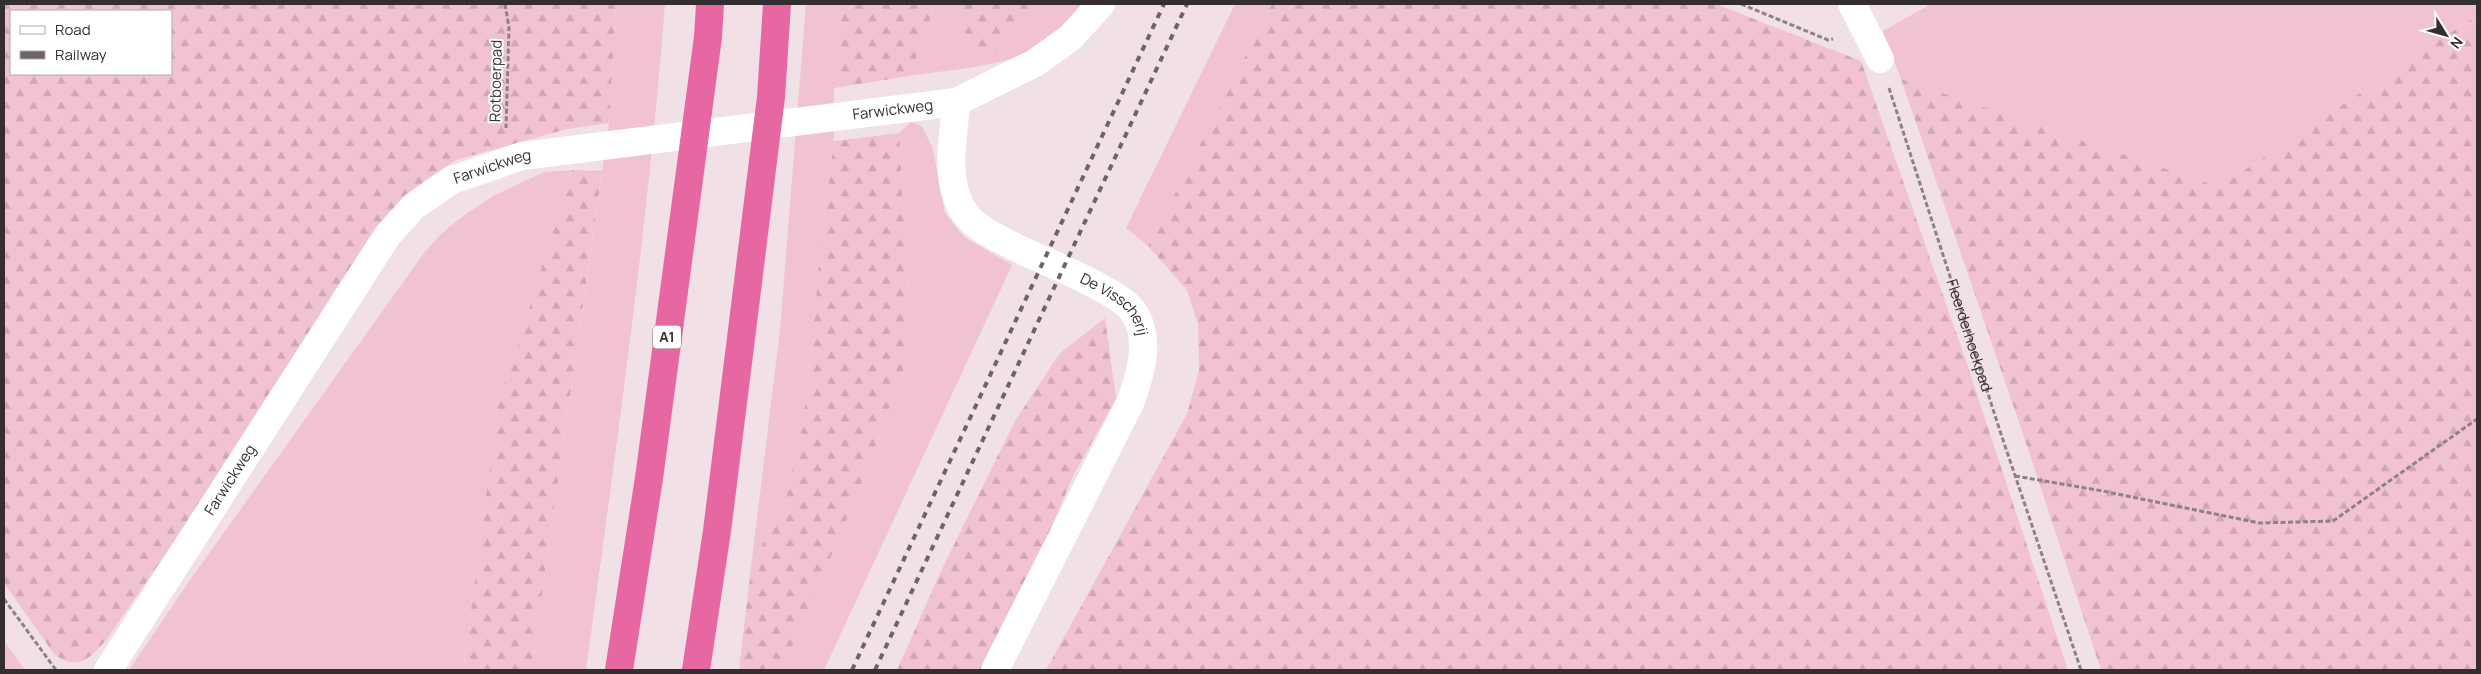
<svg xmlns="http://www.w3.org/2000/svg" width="2481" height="674" font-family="Manrope,sans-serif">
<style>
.grass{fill:#f1c1d4}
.forest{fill:url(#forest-firs);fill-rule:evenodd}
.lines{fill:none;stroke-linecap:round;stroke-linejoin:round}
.path{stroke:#8d8286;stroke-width:3;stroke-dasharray:5 2.5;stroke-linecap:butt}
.minor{stroke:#fff;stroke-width:28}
.highway{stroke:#e767a3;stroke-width:28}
.rail{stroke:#6e6468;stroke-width:4;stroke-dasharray:6 6;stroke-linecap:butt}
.labels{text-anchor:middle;stroke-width:4;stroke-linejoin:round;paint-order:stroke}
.shield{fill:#fff;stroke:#726d6f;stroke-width:1}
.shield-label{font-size:14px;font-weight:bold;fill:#352e31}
.street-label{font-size:15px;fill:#352e31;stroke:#fff}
</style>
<defs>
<pattern id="forest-firs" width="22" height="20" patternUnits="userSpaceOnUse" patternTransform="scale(1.25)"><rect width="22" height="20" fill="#f1c1d4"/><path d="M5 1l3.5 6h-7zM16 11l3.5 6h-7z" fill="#cfa6b6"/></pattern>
</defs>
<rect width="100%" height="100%" fill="#f1e1e7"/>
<!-- grass -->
<path class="grass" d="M616,4H665C648,227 616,448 586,670H531L609,123Z
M806,4H842L834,88V141L820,248L813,338L802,428L786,498L751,567L780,330Z
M936,4H961L959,24L987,64L1036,4H1081C1076,12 1070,25 1062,32C1022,67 960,68 909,76Z
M1235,4H1272L1148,246L1126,228Z
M1931,4H2477V15L2219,187L1901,79L1883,31Z
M911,122L922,126L933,149L945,213L964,237L1012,265L824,670H782L861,486L911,349L899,133Z
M572,170L514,357L499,397L463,670H129L192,577L424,253L441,234L463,216L493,196L544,172Z
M4,641L25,670H4Z"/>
<!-- forest -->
<path class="forest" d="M4,4H616L609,123L567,129L456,160L424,181L392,213L335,290L284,382L107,639C90,658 79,672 54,654L4,583ZM11,11H171V74H11Z
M842,4H936L909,76L834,88Z
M961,4H1036L987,64L959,24Z
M1272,4H1716L1861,61L1966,361L2068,670H1046L1187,414L1199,370L1198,324L1187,290L1148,246Z
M2477,15V670H2101L2026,443L1901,79L2219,187Z
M899,133L911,349L861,486L782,670H739L751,567L786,498L802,428L813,338L820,248L834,141Z
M572,170L602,171L531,670H463L499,397L514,357Z
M1105,318L1116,399L1073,476L1035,566L983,670H897L942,569L1015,421L1059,354Z"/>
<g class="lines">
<!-- path -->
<g class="path">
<path d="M505,4L509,27L506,128"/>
<path d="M1741,4L1828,40L1833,39"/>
<path id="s1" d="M1889,88L2002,437L2081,670"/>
<path d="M2015,476L2103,491L2259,523L2333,521L2477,419"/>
<path d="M4,599L56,670"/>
</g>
<!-- minor -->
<g class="minor">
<path d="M1852,4L1880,59"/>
<path id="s2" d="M956,102C954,137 944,175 961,207C971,226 993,236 1011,245C1038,259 1116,289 1132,310C1152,336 1141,373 1131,401L995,670"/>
<path id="s3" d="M108,670L387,236L414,206L452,180L522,156L956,102L1035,63L1070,38L1101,4"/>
</g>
<!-- highway -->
<path class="highway" d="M619,670L649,478L708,37L710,4
M696,670L717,531L771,97L777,4"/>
<!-- rail -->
<path class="rail" d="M852,670L1164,4
M875,670L1187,4"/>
</g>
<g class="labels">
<!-- shield labels -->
<rect class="shield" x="653" y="325.5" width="28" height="23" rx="4"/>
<g class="shield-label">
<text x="667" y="342">A1</text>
</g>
<!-- street labels -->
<g class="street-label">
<text transform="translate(496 81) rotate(-89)" y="5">Rotboerpad</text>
<text dy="5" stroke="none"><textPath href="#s3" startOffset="1050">Farwickweg</textPath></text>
<text dy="5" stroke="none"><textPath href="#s3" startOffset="645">Farwickweg</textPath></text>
<text dy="5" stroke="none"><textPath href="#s2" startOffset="292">De Visscherij</textPath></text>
<text dy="5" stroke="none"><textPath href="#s1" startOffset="260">Fleerderhoekpad</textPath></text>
<text dy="5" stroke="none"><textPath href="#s3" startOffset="226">Farwickweg</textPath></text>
</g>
</g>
<!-- border -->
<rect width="2481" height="674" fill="none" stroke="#352e31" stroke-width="10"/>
<!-- legend -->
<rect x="10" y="10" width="162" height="65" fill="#ffffff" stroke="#aeabad"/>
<rect x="20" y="26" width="25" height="8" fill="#ffffff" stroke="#aeabad"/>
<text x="55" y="35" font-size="15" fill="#352e31">Road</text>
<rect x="20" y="51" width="25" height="8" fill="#6e6468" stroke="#aeabad"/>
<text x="55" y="60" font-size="15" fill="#352e31">Railway</text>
<!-- north arrow -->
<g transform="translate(2446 35) rotate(127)" stroke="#ffffff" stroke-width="4" paint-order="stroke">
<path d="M0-4L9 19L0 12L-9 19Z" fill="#352e31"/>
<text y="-8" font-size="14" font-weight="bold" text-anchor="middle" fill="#352e31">N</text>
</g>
</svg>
